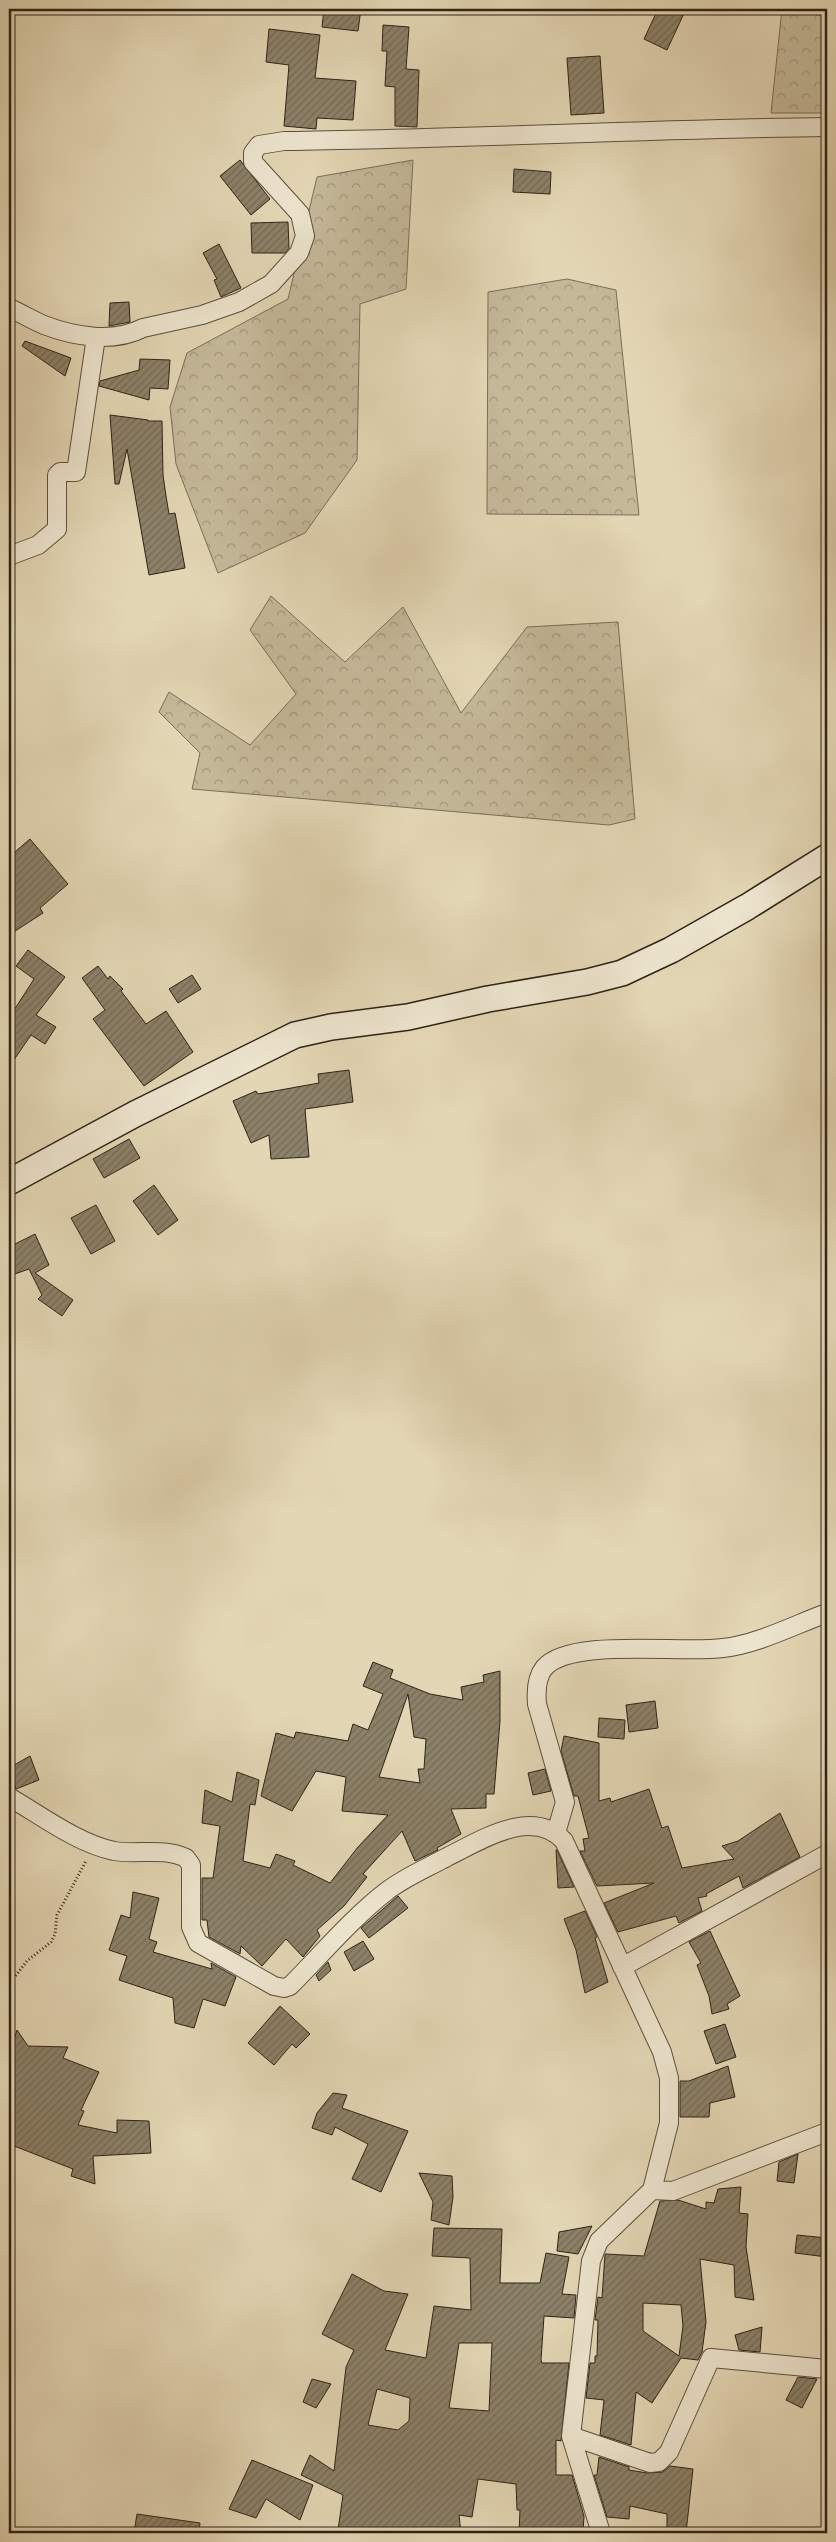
<svg xmlns="http://www.w3.org/2000/svg" width="836" height="2542" font-family="'IM FELL French Canon',serif">
<style>
.forest{fill:url(#forest-crowns);stroke:#796e58}
.building{fill:url(#building-hatch);stroke:#2e2417;fill-rule:evenodd}
.lines{fill:none;stroke-linecap:round;stroke-linejoin:round}
.street-casing{stroke:#5b503e;stroke-width:20}
.secondary-casing{stroke:#2e2417;stroke-width:28}
.path{stroke:#2e2417;stroke-width:3;stroke-dasharray:1 2.5;stroke-linecap:butt}
.street{stroke:#ede4ce;stroke-width:18}
.secondary{stroke:#ede4ce;stroke-width:25}
</style>
<defs>
<pattern id="forest-crowns" width="20" height="18" patternUnits="userSpaceOnUse" patternTransform="scale(1.25)"><rect width="20" height="18" fill="#c4b899"/><path d="M2 6a3 3 0 1 1 6 0M12 15a3 3 0 1 1 6 0" fill="none" stroke="#a0957c"/></pattern>
<pattern id="building-hatch" width="6" height="6" patternUnits="userSpaceOnUse" patternTransform="scale(1.25)"><rect width="6" height="6" fill="#8c8169"/><path d="M-1 1l2-2M0 6l6-6M5 7l2-2" fill="none" stroke="#736955"/></pattern>
</defs>
<rect width="100%" height="100%" fill="#e3d6b4"/>
<filter id="stains"><feTurbulence type="fractalNoise" baseFrequency=".004" numOctaves="4"/><feColorMatrix values="0 0 0 0 .2 0 0 0 0 .09 0 0 0 0 .02 0 0 0 .5 -.17"/></filter>
<radialGradient id="worn" r=".72"><stop offset=".6" stop-color="#630" stop-opacity="0"/><stop offset="1" stop-color="#630" stop-opacity=".3"/></radialGradient>
<!-- forest -->
<path class="forest" d="M782,9H827V113H771Z
M413,160L406,289L360,304L357,460L305,533L218,573L176,464L170,407L187,353L288,299L317,177Z
M567,279L616,290L639,515L487,514L488,292Z
M271,596L345,662L403,607L461,713L527,627L618,622L635,819L609,825L192,789L200,753L159,712L169,692L250,745L296,694L250,630Z"/>
<!-- building -->
<path class="building" d="M324,9H361L358,31L322,27Z
M658,9H686L667,50L644,39Z
M383,25L409,27L406,69L419,70L417,127L395,126V87L385,86L387,51H382Z
M269,29L320,35L315,78L356,81L353,120L317,118L316,129L284,126L289,65L266,62Z
M600,56L604,113L571,115L567,58Z
M240,160L270,199L251,215L220,176Z
M514,169L551,172L550,194L513,192Z
M288,222L289,248L285,253H252L251,223Z
M219,244L241,288L221,297L214,280L217,279L203,253Z
M129,302L130,322L109,326L110,303Z
M25,341L71,358L65,376L22,346Z
M140,359L170,360L168,389L150,388L149,400L99,386L100,381L139,370Z
M110,415L148,420V421H162L163,475L166,496L169,514L175,513L185,568L149,575L127,449L119,484H115Z
M30,839L68,884L40,908L43,913L9,935V857Z
M28,950L65,977L36,1015L56,1027L45,1044L31,1035L9,1067V1018L34,979L16,966Z
M98,966L108,979L110,976L123,989L121,991L146,1024L166,1011L193,1052L144,1086L93,1019L105,1010L82,978Z
M192,975L201,989L178,1003L169,989Z
M349,1070L353,1102L305,1109L309,1157L271,1159L269,1135L251,1143L233,1101L256,1091L258,1094L319,1083L318,1074Z
M129,1139L140,1158L104,1178L93,1159Z
M154,1185L178,1220L158,1235L133,1201Z
M96,1205L115,1241L91,1254L71,1218Z
M35,1234L49,1265L35,1273L73,1300L62,1316L38,1299L42,1295L29,1269L9,1276V1247Z
M373,1662L393,1670L390,1678L430,1694L463,1700L461,1687L484,1682L483,1675L500,1671V1721L494,1794H486V1808L451,1809L461,1834L437,1848L438,1850L415,1861L402,1831L363,1874L367,1877L344,1906L317,1930L320,1936L303,1957L286,1939L262,1966L241,1946L240,1954L209,1937L207,1920H202V1878H213L220,1826L202,1823L205,1790L232,1802L237,1772L259,1780L255,1805L250,1804L243,1861L270,1868L276,1854L295,1861L293,1865L330,1883L358,1847L388,1815L342,1811L346,1777L316,1771L292,1811L261,1796L276,1733L294,1738L296,1732L348,1741L353,1724L368,1730L383,1694L363,1686ZM408,1694L414,1737L426,1739L424,1769H418L420,1783L379,1777Z
M655,1701L658,1728L629,1732L626,1705Z
M599,1718L625,1720L624,1739L598,1737Z
M564,1736L599,1743V1801L610,1798L611,1802L649,1789L662,1828L668,1826L682,1868L734,1859L722,1846L738,1841L780,1813L800,1857L743,1888L739,1876L706,1894L707,1896L698,1898L702,1911L679,1923L676,1916L618,1932L604,1903L654,1883L597,1886L580,1851H585L583,1839L589,1838L578,1796H574L561,1751Z
M30,1756L39,1780L16,1789L9,1768Z
M545,1769L551,1791L533,1795L528,1773Z
M556,1850H557L574,1887L558,1888Z
M133,1892L159,1898L149,1939L157,1942L153,1952L212,1969L211,1963L236,1977L225,2006L203,1999L194,2028L175,2023L173,1998L119,1980L127,1956L109,1950L121,1915L130,1918Z
M398,1896L408,1908L369,1938L361,1928Z
M585,1911L597,1937L595,1938L608,1982L585,1993L576,1950L564,1919Z
M710,1931L740,1996L727,2004L729,2009L712,2014L709,1996L697,1965L701,1963L689,1942Z
M363,1941L374,1959L354,1971L344,1952Z
M328,1962L331,1970L319,1981L316,1975Z
M280,2006L310,2034L296,2048L292,2044L274,2065L248,2043Z
M725,2024L736,2057L716,2064L704,2031Z
M17,2030L28,2046L68,2047L63,2058L99,2072L81,2110L84,2111L78,2125L117,2133V2120L149,2121L151,2153L93,2156L95,2184L71,2176L73,2169L9,2144V2057Z
M728,2066L735,2097L710,2103L709,2117H680V2081H689Z
M333,2093L347,2095L342,2108L408,2131L381,2192L352,2179L368,2144L335,2127L332,2135L312,2128L317,2113Z
M798,2154L794,2183L777,2181L779,2162Z
M419,2173L452,2176L453,2197L449,2225L431,2220L433,2202Z
M741,2187L739,2213L748,2214L746,2247L754,2300L735,2297L734,2265L700,2259L706,2322L702,2352L698,2360L681,2358L652,2403L636,2392L631,2445L600,2435L604,2400L586,2398L590,2363H595V2356H597L598,2320H595L598,2297L602,2298L605,2254L644,2256L660,2201L678,2200L706,2209V2202L714,2203L718,2189ZM643,2303L681,2305L683,2326L679,2356L643,2331Z
M592,2226L578,2254L557,2251L559,2232Z
M434,2228L502,2229L500,2283H540L546,2253L569,2257L562,2294L576,2295L574,2318L544,2316L541,2360L542,2363H569L561,2441L556,2440V2475H572L584,2516L583,2533H519L520,2510H517L516,2484L478,2479L472,2517L459,2515L461,2533H364L338,2530L343,2495L301,2475L310,2455L334,2471L346,2367L354,2350L322,2334L352,2274L384,2291L408,2294L385,2350L426,2358L434,2306L471,2310L470,2258L432,2256ZM459,2343H492L489,2411L449,2408ZM377,2389L410,2398L409,2421L398,2430L368,2425Z
M797,2235L827,2238V2257L795,2253Z
M762,2327L760,2352L739,2350L735,2335Z
M798,2377L817,2379L802,2408L786,2400Z
M312,2379L331,2384L316,2408L303,2402Z
M599,2457L629,2467V2470L647,2473L663,2472L670,2466L693,2469L686,2533H667V2514L630,2506L629,2519L607,2517L594,2475H597Z
M252,2460L313,2485L300,2520L266,2499L256,2518L229,2509Z
M137,2514L200,2523L199,2533H134Z"/>
<g class="lines">
<!-- street casing -->
<g class="street-casing">
<path id="street" d="M9,308C21,313 32,320 44,325C75,337 114,343 143,328L202,315L239,302L271,284L299,253L305,236L300,214L253,162V153L259,145L284,141C465,139 646,129 827,127
M9,556L38,545L57,529V475L60,472H76L96,337
M9,1797C42,1816 77,1843 114,1851C138,1855 164,1847 186,1858L191,1865V1927L198,1943L274,1986L284,1988L290,1986C321,1955 352,1918 387,1891C405,1877 427,1868 447,1857C480,1841 532,1806 564,1841L662,2052L669,2078V2123L652,2190L599,2241L591,2261L571,2436L601,2533
M556,1833L565,1802L537,1704C536,1692 536,1678 544,1668C570,1637 682,1654 723,1648C758,1644 794,1625 827,1613
M622,1967L827,1854
M652,2190L673,2191L827,2132
M571,2436L650,2463L659,2462L669,2452L711,2358L827,2369"/>
</g>
<!-- secondary casing -->
<g class="secondary-casing">
<path id="secondary" d="M9,1182L135,1114L295,1035L331,1027L408,1017L488,999L587,982L622,973L671,950L747,907L827,857"/>
</g>
<!-- path -->
<path class="path" d="M9,1984L27,1961L51,1942L55,1934L57,1915L86,1861"/>
<!-- street -->
<use href="#street" class="street"/>
<!-- secondary -->
<use href="#secondary" class="secondary"/>
</g>
<!-- margin -->
<rect width="836" height="2542" fill="none" stroke="#e3d6b4" stroke-width="30"/>
<rect x="10" y="10" width="816" height="2522" fill="none" stroke="#2e2417" stroke-width="2.5"/>
<rect x="15" y="15" width="806" height="2512" fill="none" stroke="#2e2417"/>
<rect width="100%" height="100%" filter="url(#stains)"/>
<rect width="100%" height="100%" fill="url(#worn)"/>
</svg>
